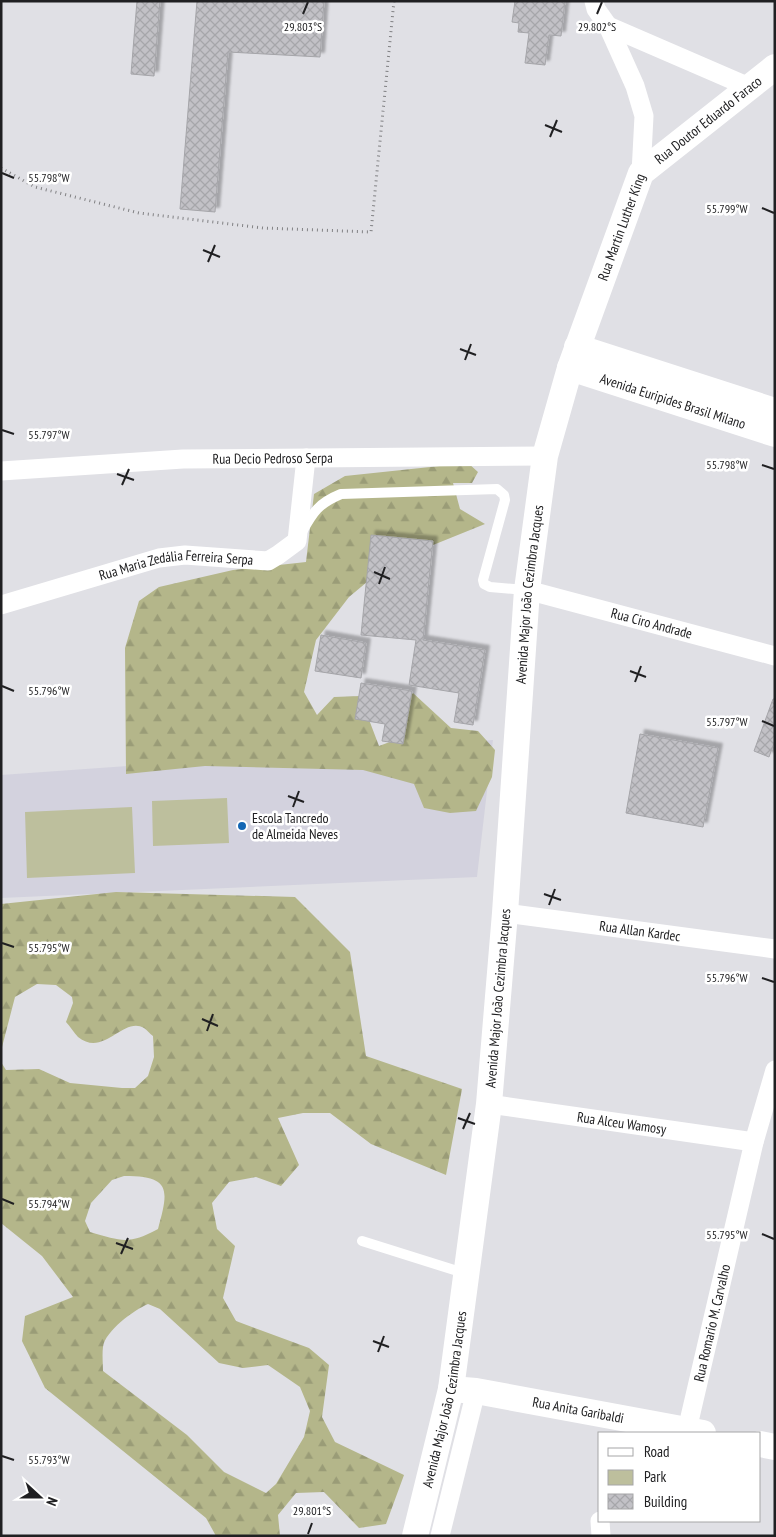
<svg xmlns="http://www.w3.org/2000/svg" width="776" height="1537" font-family="'PT Sans Narrow',sans-serif">
<style>
.built{fill:#d3d2de}
.green{fill:#bdbf9d}
.forest{fill:url(#forest-firs);fill-rule:evenodd}
.building{fill:url(#building-cross-hatch);stroke:#a5a5a9;filter:url(#shadow)}
.lines{fill:none;stroke-linecap:round;stroke-linejoin:round}
.path{stroke:#808083;stroke-width:3;stroke-dasharray:1 4;stroke-linecap:butt}
.lane{stroke:#fff;stroke-width:10}
.street{stroke:#fff;stroke-width:19}
.secondary{stroke:#fff;stroke-width:26}
.ticks{fill:none;stroke:#202022;stroke-width:2}
.poi-dot{fill:#1366b4;stroke:#fff;stroke-width:2}
.labels{text-anchor:middle;stroke-width:5;stroke-linejoin:round;paint-order:stroke}
.street-label{font-size:14px;fill:#202022;stroke:#fff}
.poi-label{font-size:14px;fill:#202022;stroke:#fff;text-anchor:start}
.ticks-label{font-size:12px;text-anchor:middle;fill:#202022;stroke:#fff;stroke-width:5;stroke-linejoin:round;paint-order:stroke}
</style>
<defs>
<pattern id="forest-firs" width="22" height="20" patternUnits="userSpaceOnUse" patternTransform="scale(1.25)"><rect width="22" height="20" fill="#b4b68a"/><path d="M5 1l3.5 6h-7zM16 11l3.5 6h-7z" fill="#9a9c77"/></pattern>
<pattern id="building-cross-hatch" width="8" height="8" patternUnits="userSpaceOnUse" patternTransform="scale(1.25)"><rect width="8" height="8" fill="#c2c1c6"/><path d="M0 0l8 8M0 8l8-8" fill="none" stroke="#a6a6aa"/></pattern>
<filter id="shadow"><feDropShadow dx="4.5" dy="-4.5" stdDeviation="1" flood-color="#0004"/></filter>
</defs>
<rect width="100%" height="100%" fill="#e0e0e5"/>
<!-- built -->
<path class="built" d="M493,740L477,877L1,898V775Z"/>
<!-- green -->
<path class="green" d="M227,798L229,843L153,846L152,801Z
M132,807L135,873L27,878L25,812Z"/>
<!-- forest -->
<path class="forest" d="M468,463L478,472L472,483H453L460,509L485,524L391,562L349,597L316,640L304,692L317,715L334,697L360,696L379,746L403,737L396,711L413,693L451,728L478,731L495,750L492,777L476,811L450,813L424,808L414,784L363,770L205,766L126,774L125,648L139,601L159,587L233,570L306,562L314,494L345,476Z
M116,892L295,897L350,952L366,1056L462,1089L446,1175L371,1144L330,1113H303L278,1118L299,1165L281,1186L256,1177L229,1182L212,1203L217,1229L235,1246L223,1298L236,1321L309,1348L329,1365L322,1417L335,1442L404,1475L386,1524L359,1528L324,1492L296,1493L278,1515L280,1536H216L206,1518L45,1388L22,1341L25,1316L73,1297L42,1256L1,1223V1062L6,1070L39,1069L70,1083L122,1088H135L148,1076L154,1057L153,1036C150,1034 147,1030 144,1028C123,1016 104,1058 78,1037C74,1033 70,1026 66,1022L73,1003L72,997L56,985L37,984L15,997L1,1051V904ZM124,1176C171,1176 169,1189 158,1229C128,1245 122,1241 90,1232L85,1221L91,1203L112,1180ZM148,1304L160,1309L219,1363L243,1368L268,1365L300,1387L310,1411L304,1437L276,1484L266,1493L224,1472L187,1435L103,1371C103,1364 102,1355 103,1347C105,1331 134,1310 148,1304Z"/>
<!-- building -->
<path class="building" d="M137,1H160L154,76L131,74Z
M197,1H324L320,57L228,52L215,212L180,209Z
M515,1H565L561,36L549,35L545,65L525,63L529,33L518,32L519,23L512,22Z
M371,535L433,541L423,640L485,650L473,725L454,722L459,693L409,685L416,640L361,635Z
M321,635L366,643L361,678L315,671Z
M361,683L412,691L403,744L382,741L385,724L355,719Z
M773,699H775V740L769,757L754,751Z
M640,734L718,748L703,827L626,813Z"/>
<g class="lines">
<!-- path -->
<path class="path" d="M1,168L35,187L139,213L263,228L371,232L394,1"/>
<!-- lane -->
<path class="lane" d="M302,532C313,512 319,503 341,494L497,489L504,495L505,500L483,580L484,584L490,587L526,590
M362,1241L467,1274"/>
<!-- street -->
<g class="street">
<path d="M594,1L596,9L608,26L635,86L644,116L641,173"/>
<path d="M608,26L749,87"/>
<path id="s1" d="M1,471L183,459L545,456"/>
<path id="s2" d="M527,590L775,656"/>
<path id="s3" d="M1,605L159,558L185,555L268,561L278,555L297,541L306,458"/>
<path id="s4" d="M505,913L775,949"/>
<path id="s5" d="M489,1104L754,1142"/>
<path id="s6" d="M687,1430L754,1142L775,1070"/>
<path d="M600,1521L601,1536"/>
<path d="M440,1536L476,1391"/>
</g>
<!-- secondary -->
<g class="secondary">
<path d="M577,347L775,411"/>
<path id="s7" d="M570,368L775,434"/>
<path id="s8" d="M451,1389L476,1391L703,1433"/>
<path d="M760,1444L775,1447"/>
<path id="s9" d="M415,1536L451,1389L489,1104L505,913L527,590L545,456L570,368L641,173L775,67"/>
</g>
</g>
<!-- ticks -->
<path class="ticks" d="M303,14L308,2M597,14L602,2M545,125L562,132M550,137L557,120M2,173L14,178M762,208L774,213M203,250L220,257M208,262L215,245M460,349L476,355M465,360L471,344M2,430L14,434M762,465L774,469M117,474L134,480M122,485L129,469M374,572L390,579M379,584L385,567M630,671L646,677M635,682L641,666M2,686L14,691M762,721L774,726M288,796L304,802M293,807L299,791M544,894L561,900M549,905L555,889M2,943L14,947M762,978L774,982M202,1019L218,1026M207,1031L213,1014M458,1118L475,1124M463,1129L470,1113M2,1199L14,1204M762,1234L774,1239M116,1243L133,1249M121,1254L128,1238M373,1341L389,1347M378,1352L384,1336M2,1456L14,1460M308,1534L312,1523"/>
<!-- markers -->
<circle class="poi-dot" cx="242" cy="826" r="5"/>
<g class="labels">
<!-- street labels -->
<g class="street-label">
<text dy="5" stroke="none"><textPath href="#s9" startOffset="1474">Rua Doutor Eduardo Faraco</textPath></text>
<text dy="5" stroke="none"><textPath href="#s9" startOffset="1331">Rua Martin Luther King</textPath></text>
<text dy="5" stroke="none"><textPath href="#s7" startOffset="108">Avenida Euripides Brasil Milano</textPath></text>
<text dy="5" stroke="none"><textPath href="#s1" startOffset="272">Rua Decio Pedroso Serpa</textPath></text>
<text dy="5" stroke="none"><textPath href="#s3" startOffset="181">Rua Maria Zedália Ferreira Serpa</textPath></text>
<text dy="5" stroke="none"><textPath href="#s9" startOffset="950">Avenida Major João Cezimbra Jacques</textPath></text>
<text dy="5" stroke="none"><textPath href="#s2" startOffset="129">Rua Ciro Andrade</textPath></text>
<text dy="5" stroke="none"><textPath href="#s4" startOffset="136">Rua Allan Kardec</textPath></text>
<text dy="5" stroke="none"><textPath href="#s9" startOffset="545">Avenida Major João Cezimbra Jacques</textPath></text>
<text dy="5" stroke="none"><textPath href="#s5" startOffset="134">Rua Alceu Wamosy</textPath></text>
<text dy="5" stroke="none"><textPath href="#s6" startOffset="110">Rua Romario M. Carvalho</textPath></text>
<text dy="5" stroke="none"><textPath href="#s9" startOffset="140">Avenida Major João Cezimbra Jacques</textPath></text>
<text dy="5" stroke="none"><textPath href="#s8" startOffset="129">Rua Anita Garibaldi</textPath></text>
</g>
<!-- poi labels -->
<g class="poi-label">
<text x="252" y="823">Escola Tancredo<tspan x="252" dy="16">de Almeida Neves</tspan></text>
</g>
</g>
<g class="ticks-label">
<text x="303" y="31">29.803°S</text>
<text x="597" y="31">29.802°S</text>
<text x="49" y="182">55.798°W</text>
<text x="727" y="213">55.799°W</text>
<text x="49" y="439">55.797°W</text>
<text x="727" y="469">55.798°W</text>
<text x="49" y="695">55.796°W</text>
<text x="727" y="726">55.797°W</text>
<text x="49" y="952">55.795°W</text>
<text x="727" y="982">55.796°W</text>
<text x="49" y="1208">55.794°W</text>
<text x="727" y="1239">55.795°W</text>
<text x="49" y="1464">55.793°W</text>
<text x="312" y="1515">29.801°S</text>
</g>
<!-- border -->
<rect width="776" height="1537" fill="none" stroke="#202022" stroke-width="5"/>
<!-- legend -->
<rect x="598" y="1432" width="162" height="90" fill="#ffffff" stroke="#a6a6a7"/>
<rect x="608" y="1448" width="25" height="8" fill="#ffffff" stroke="#a6a6a7"/>
<text x="644" y="1457" font-size="15" fill="#202022">Road</text>
<rect x="608" y="1470" width="25" height="15" fill="#bdbf9d" stroke="#a6a6a7"/>
<text x="644" y="1482" font-size="15" fill="#202022">Park</text>
<rect x="608" y="1494" width="25" height="15" fill="url(#building-cross-hatch)" stroke="#a6a6a7"/>
<text x="644" y="1507" font-size="15" fill="#202022">Building</text>
<!-- north arrow -->
<g transform="translate(40 1497) rotate(111)" stroke="#ffffff" stroke-width="4" paint-order="stroke">
<path d="M0-4L9 19L0 12L-9 19Z" fill="#202022"/>
<text y="-8" font-size="14" font-weight="bold" text-anchor="middle" fill="#202022">N</text>
</g>
</svg>
